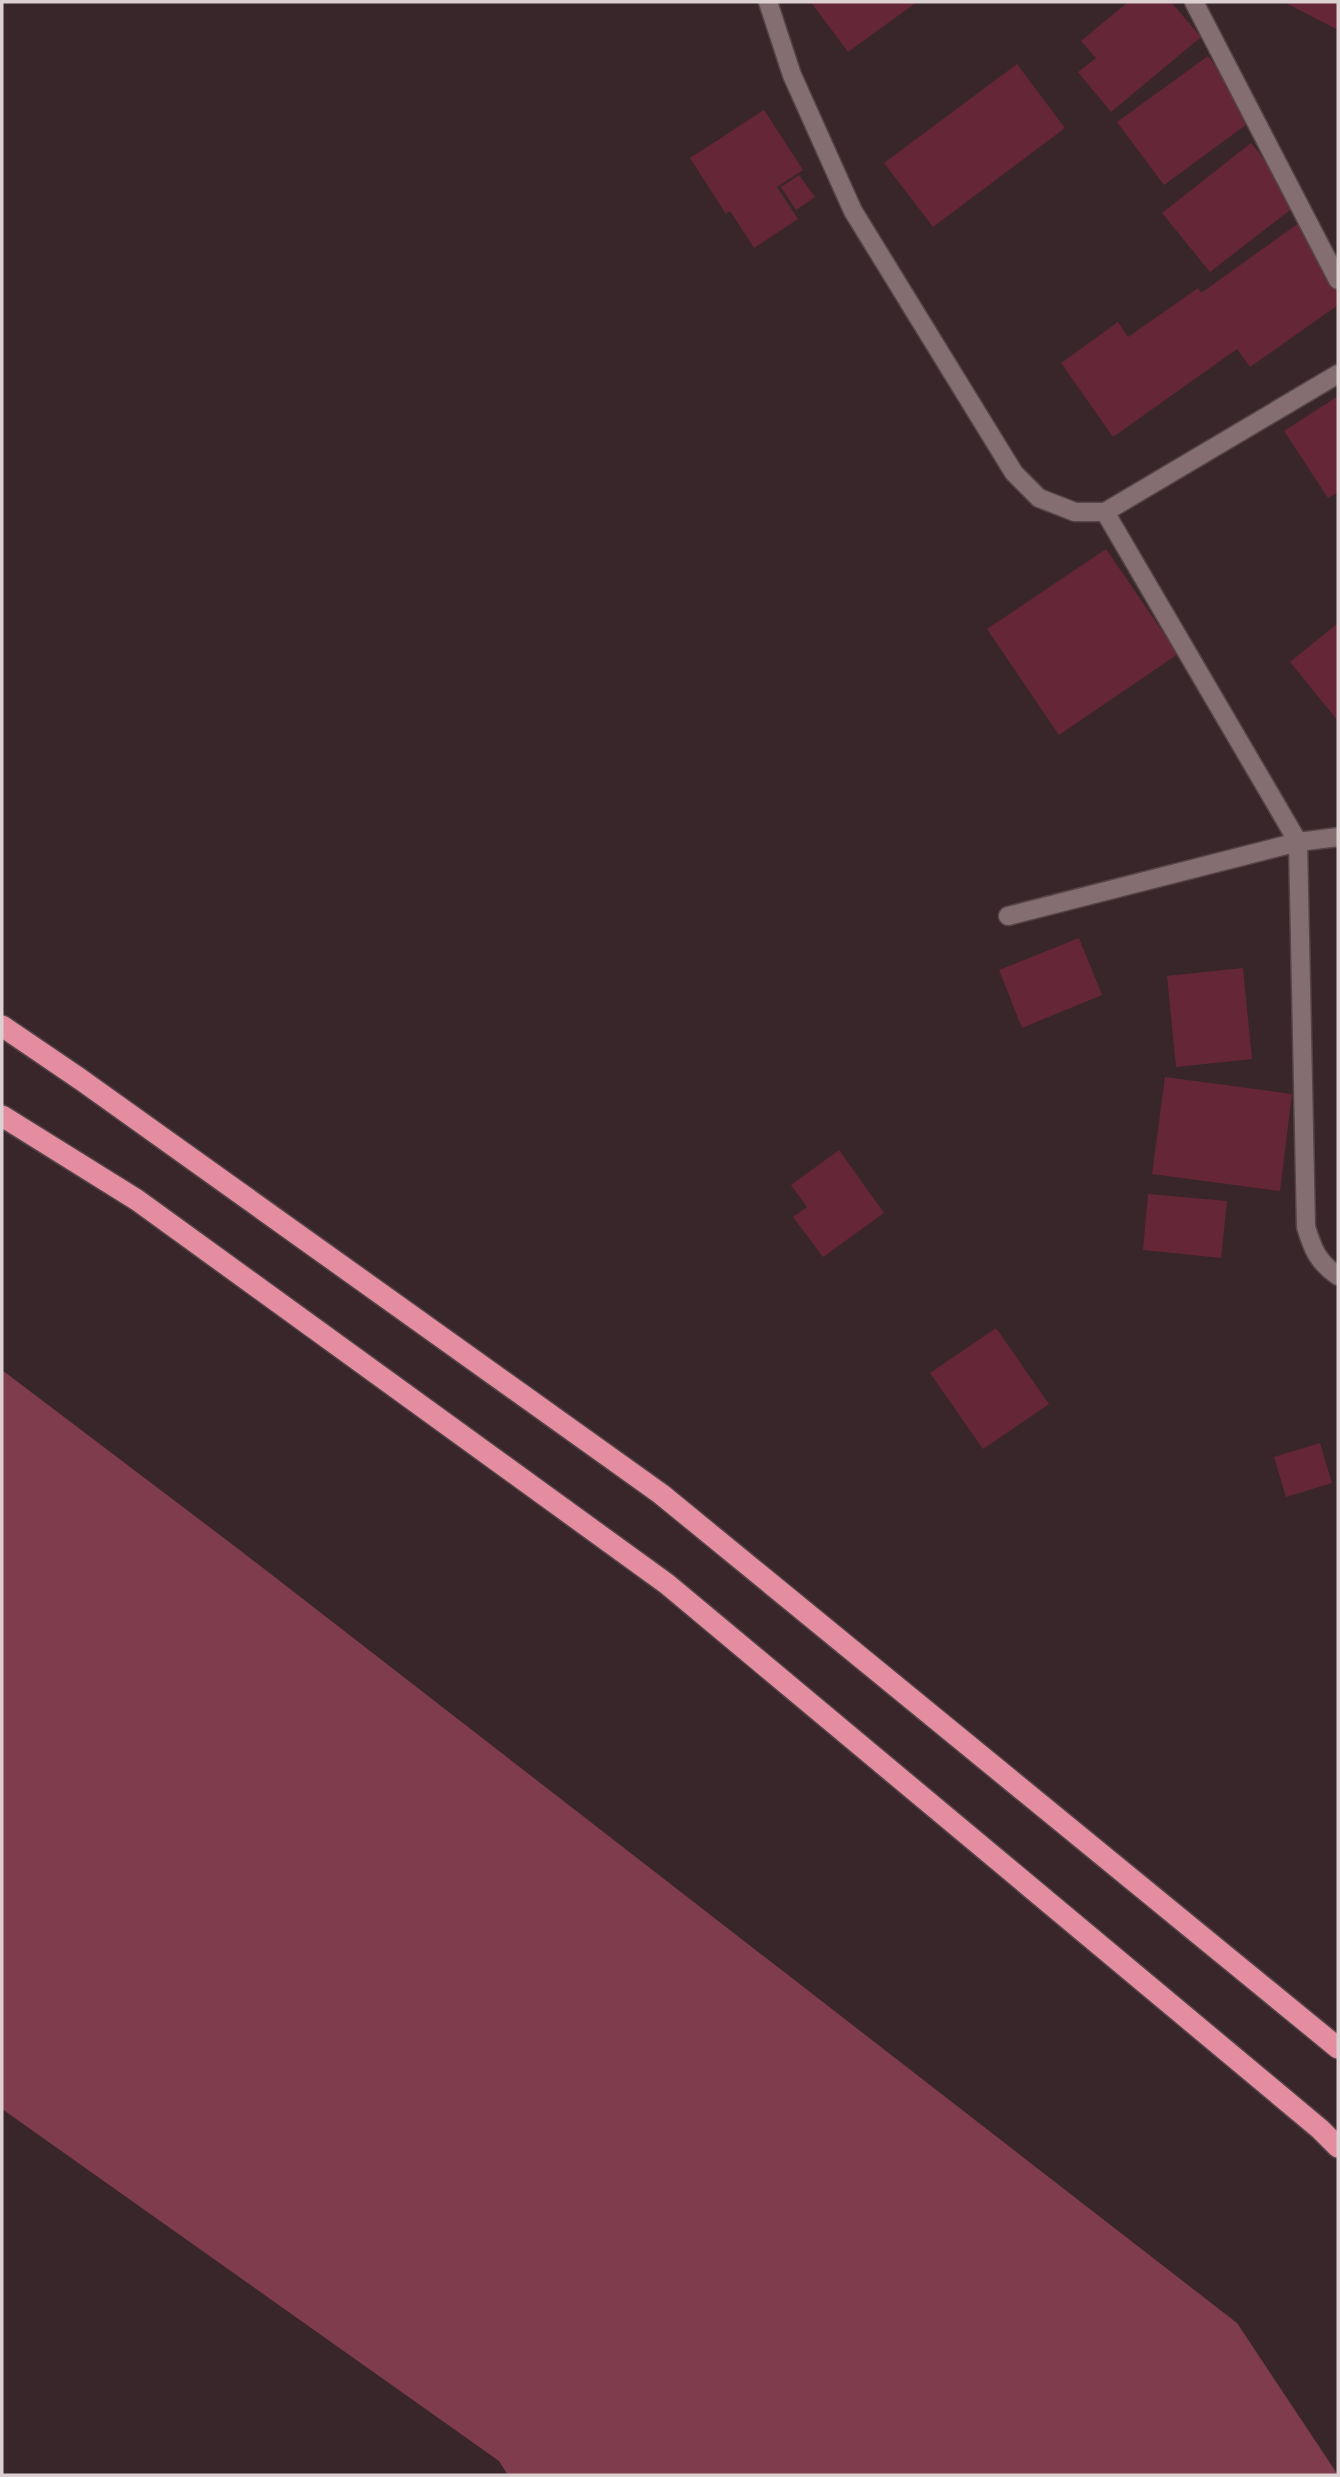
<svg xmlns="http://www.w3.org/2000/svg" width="1340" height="2477" font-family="Montserrat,sans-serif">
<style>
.forest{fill:#7e3c4c}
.building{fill:#652637}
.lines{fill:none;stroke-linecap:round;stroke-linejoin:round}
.street-casing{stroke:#554548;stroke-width:21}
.highway-casing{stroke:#554548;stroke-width:24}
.street{stroke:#856e72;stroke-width:18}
.highway{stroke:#e58da0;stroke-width:21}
</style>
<rect width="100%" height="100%" fill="#39262a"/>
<!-- forest -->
<path class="forest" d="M2,1370L241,1551L1237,2323L1338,2475H508L499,2461L2,2109Z"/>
<!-- building -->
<path class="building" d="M811,2H917L848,52Z
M1128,2H1171L1201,37L1111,112L1078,72L1096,58L1081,41Z
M1284,2H1338V30Z
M1208,56L1254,119L1164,185L1117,122Z
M1017,64L1065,128L933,227L884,163Z
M764,110L803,170L777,187L798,219L754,248L730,211L726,214L690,158Z
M1251,143L1299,203L1210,272L1162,213Z
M799,175L815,197L796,210L781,187Z
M1303,220L1338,270V305L1250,367L1237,349L1113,437L1061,363L1118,322L1128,337L1198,288L1201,293Z
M1338,396V492L1328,498L1284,431Z
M1106,549L1178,654L1059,735L987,629Z
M1338,623V721L1290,662Z
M1079,938L1102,995L1022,1028L999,970Z
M1243,968L1252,1059L1176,1067L1167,976Z
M1165,1077L1292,1094L1280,1191L1152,1174Z
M839,1150L884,1213L823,1257L793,1217L807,1207L791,1185Z
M1148,1194L1227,1201L1221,1258L1143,1250Z
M996,1328L1049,1404L983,1449L930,1373Z
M1320,1443L1332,1483L1286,1497L1274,1457Z"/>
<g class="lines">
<!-- street casing -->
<g class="street-casing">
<path id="street" d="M768,2L792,75L853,211L1014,473L1039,498L1075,512H1105L1338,374
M1194,2L1338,280
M1105,512L1298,842L1306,1227C1313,1250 1318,1262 1338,1276
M1008,916L1298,842L1338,837"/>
</g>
<!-- highway casing -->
<g class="highway-casing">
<path id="highway" d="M2,1026L80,1079L661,1494L1338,2048
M2,1116L137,1200L667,1584L1320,2129L1338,2147"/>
</g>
<!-- street -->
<use href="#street" class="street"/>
<!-- highway -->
<use href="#highway" class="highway"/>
</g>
<!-- border -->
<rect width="1340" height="2477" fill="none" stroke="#ddd0d2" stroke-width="7"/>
</svg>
